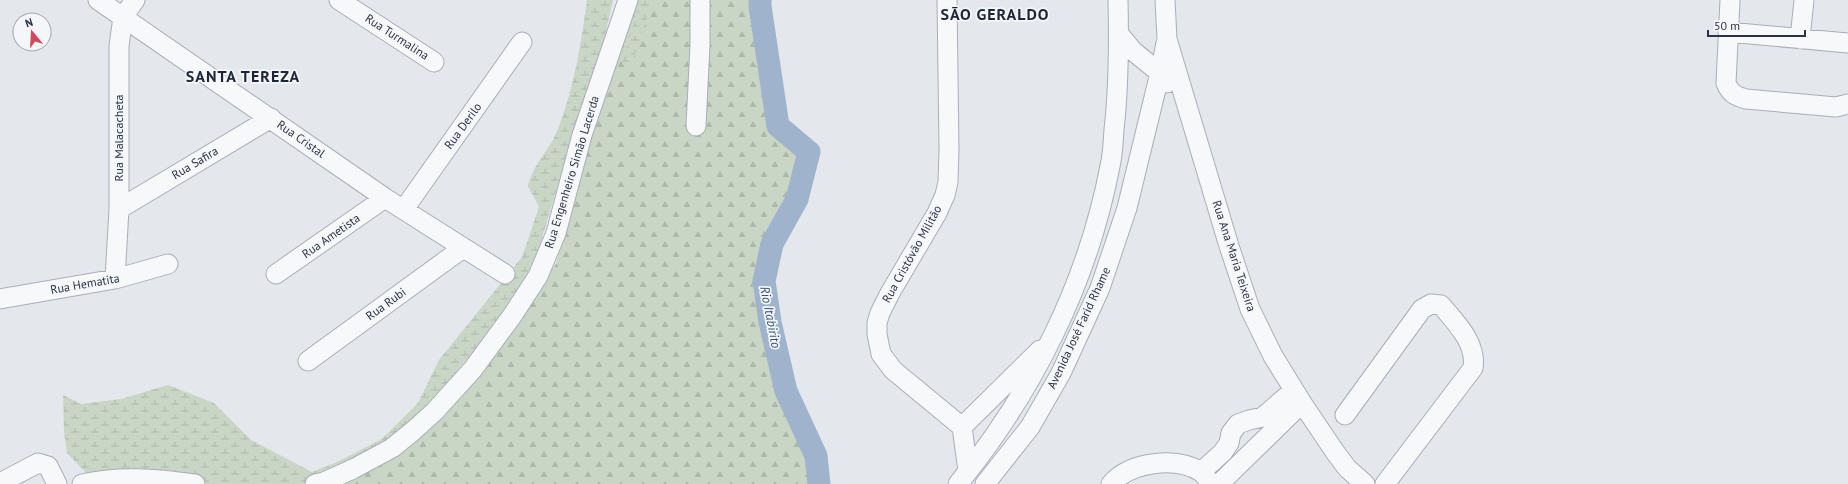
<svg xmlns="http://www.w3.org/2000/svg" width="1848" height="484" font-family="'PT Sans',sans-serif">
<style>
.forest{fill:url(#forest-firs)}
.wetland{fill:url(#wetland-marsh)}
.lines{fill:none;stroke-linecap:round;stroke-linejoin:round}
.river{stroke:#9fb4cc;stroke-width:23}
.minor-casing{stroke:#a9aeb7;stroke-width:21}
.minor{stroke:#f7f8fa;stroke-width:19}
.labels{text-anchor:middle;stroke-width:3.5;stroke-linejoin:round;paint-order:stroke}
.street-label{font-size:12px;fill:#2b3445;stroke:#f4f6f9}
.water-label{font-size:13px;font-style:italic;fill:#34527a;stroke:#f4f6f9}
.district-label{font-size:16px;font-weight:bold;letter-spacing:1px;fill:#1d2536;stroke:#f4f6f9}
</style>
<defs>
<pattern id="forest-firs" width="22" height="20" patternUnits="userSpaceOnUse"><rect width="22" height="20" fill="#c9d6c5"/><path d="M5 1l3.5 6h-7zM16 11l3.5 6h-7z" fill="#adb8ab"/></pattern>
<pattern id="wetland-marsh" width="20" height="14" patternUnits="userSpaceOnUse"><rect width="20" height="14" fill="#c9d6c5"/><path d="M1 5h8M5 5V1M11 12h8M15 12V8" fill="none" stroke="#adb8ab"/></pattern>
</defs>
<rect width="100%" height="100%" fill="#e4e7ec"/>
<!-- forest -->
<path class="forest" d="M633,0H760V6L778,126L809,152L797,199L772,244L764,281L770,322L786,390L816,456L819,484H335L478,366L556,264L590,133Z"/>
<!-- wetland -->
<path class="wetland" d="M587,0H613L598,66L561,174L539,248L508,316L460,367L441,394L368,471L343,484H170L88,475L67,453L64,431L63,395L81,404L121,399L168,385L214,403L251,440L312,472L337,462L382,439L418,403L439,360L522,257L539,207L528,186C533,164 550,150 558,129C574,88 581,44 587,0Z
M640,0H653L631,66L622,63Z"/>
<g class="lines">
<!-- river -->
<path class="river" d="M760,0V6L778,126L809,152L797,199L772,244L764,281L770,322L786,391L816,456L819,484"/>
<!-- minor casing -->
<g class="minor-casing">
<path id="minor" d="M98,0L385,198L505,274
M339,0L434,62
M947,0L949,149L948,182L945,195L937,213L890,293L880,313L877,323V334L881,354L893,370L962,427L968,471
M1165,0L1167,39L1229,246L1250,309L1273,356L1302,403L1335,452L1347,468L1365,484
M1730,0L1726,83C1730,93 1735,96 1746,99L1836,107L1848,104
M1728,32L1848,43
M1119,34L1133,51L1160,73L1167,83
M1800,39L1804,0
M696,126L700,45V0
M119,209L271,118
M404,209L522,42
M276,274L385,198
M115,279L119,209V46L123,17L135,0
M0,299L115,279L168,264
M308,361L463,248
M1345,415L1422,309L1431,304L1441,305C1456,323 1477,343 1473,368L1385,484
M962,427L1040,350
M1201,472L1223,452L1229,443L1231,433L1238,424L1249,420L1263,417L1294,390
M0,483L38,463L48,466L57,484
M82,484C120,475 157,479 195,484
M315,484L324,482L353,469L392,448L413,431L434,412L473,369L512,316L538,276L556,233L582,135L628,0
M958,484C1033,392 1088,282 1110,166C1113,154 1113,142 1114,130C1119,86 1119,44 1118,0
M985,484L1030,427L1061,373L1100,288L1127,208L1160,73L1166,43
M1111,484C1130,462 1176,456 1201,472C1204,474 1207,479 1209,481
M1219,484L1302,403"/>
</g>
<!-- minor -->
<use href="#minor" class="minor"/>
</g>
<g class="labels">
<!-- street labels -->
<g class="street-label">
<text transform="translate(397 37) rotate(33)" y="4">Rua Turmalina</text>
<text transform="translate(463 126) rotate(-54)" y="4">Rua Derilo</text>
<text transform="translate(119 138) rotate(-90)" y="4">Rua Malacacheta</text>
<text transform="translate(301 139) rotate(35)" y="4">Rua Cristal</text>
<text transform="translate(195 163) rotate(-31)" y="4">Rua Safira</text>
<text transform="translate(572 172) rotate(-73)" y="4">Rua Engenheiro Simão Lacerda</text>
<text transform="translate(331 236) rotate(-35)" y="4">Rua Ametista</text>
<text transform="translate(912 254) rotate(-61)" y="4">Rua Cristóvão Militão</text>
<text transform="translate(1234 256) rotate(72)" y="4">Rua Ana Maria Teixeira</text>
<text transform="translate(85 284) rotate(-10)" y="4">Rua Hematita</text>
<text transform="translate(386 304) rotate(-36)" y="4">Rua Rubi</text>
<text transform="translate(1079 328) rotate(-65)" y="4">Avenida José Farid Rhame</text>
</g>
<!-- water labels -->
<g class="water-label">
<text transform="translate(771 317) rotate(79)" y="5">Rio Itabirito</text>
</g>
<!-- district labels -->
<g class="district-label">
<text x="995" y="20">SÃO GERALDO</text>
<text x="243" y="82">SANTA TEREZA</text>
</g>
</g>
<!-- north arrow -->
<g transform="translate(32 32) rotate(342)"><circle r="19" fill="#f4f6f9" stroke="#a4a8b1"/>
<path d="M0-3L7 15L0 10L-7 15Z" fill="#d1495b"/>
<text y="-6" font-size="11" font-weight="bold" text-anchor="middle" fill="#2b3445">N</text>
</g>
<!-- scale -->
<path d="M1708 30v6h97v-6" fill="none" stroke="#2b3445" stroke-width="2"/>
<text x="1714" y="30" font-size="12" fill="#2b3445" stroke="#f4f6f9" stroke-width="3" paint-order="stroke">50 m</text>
</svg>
